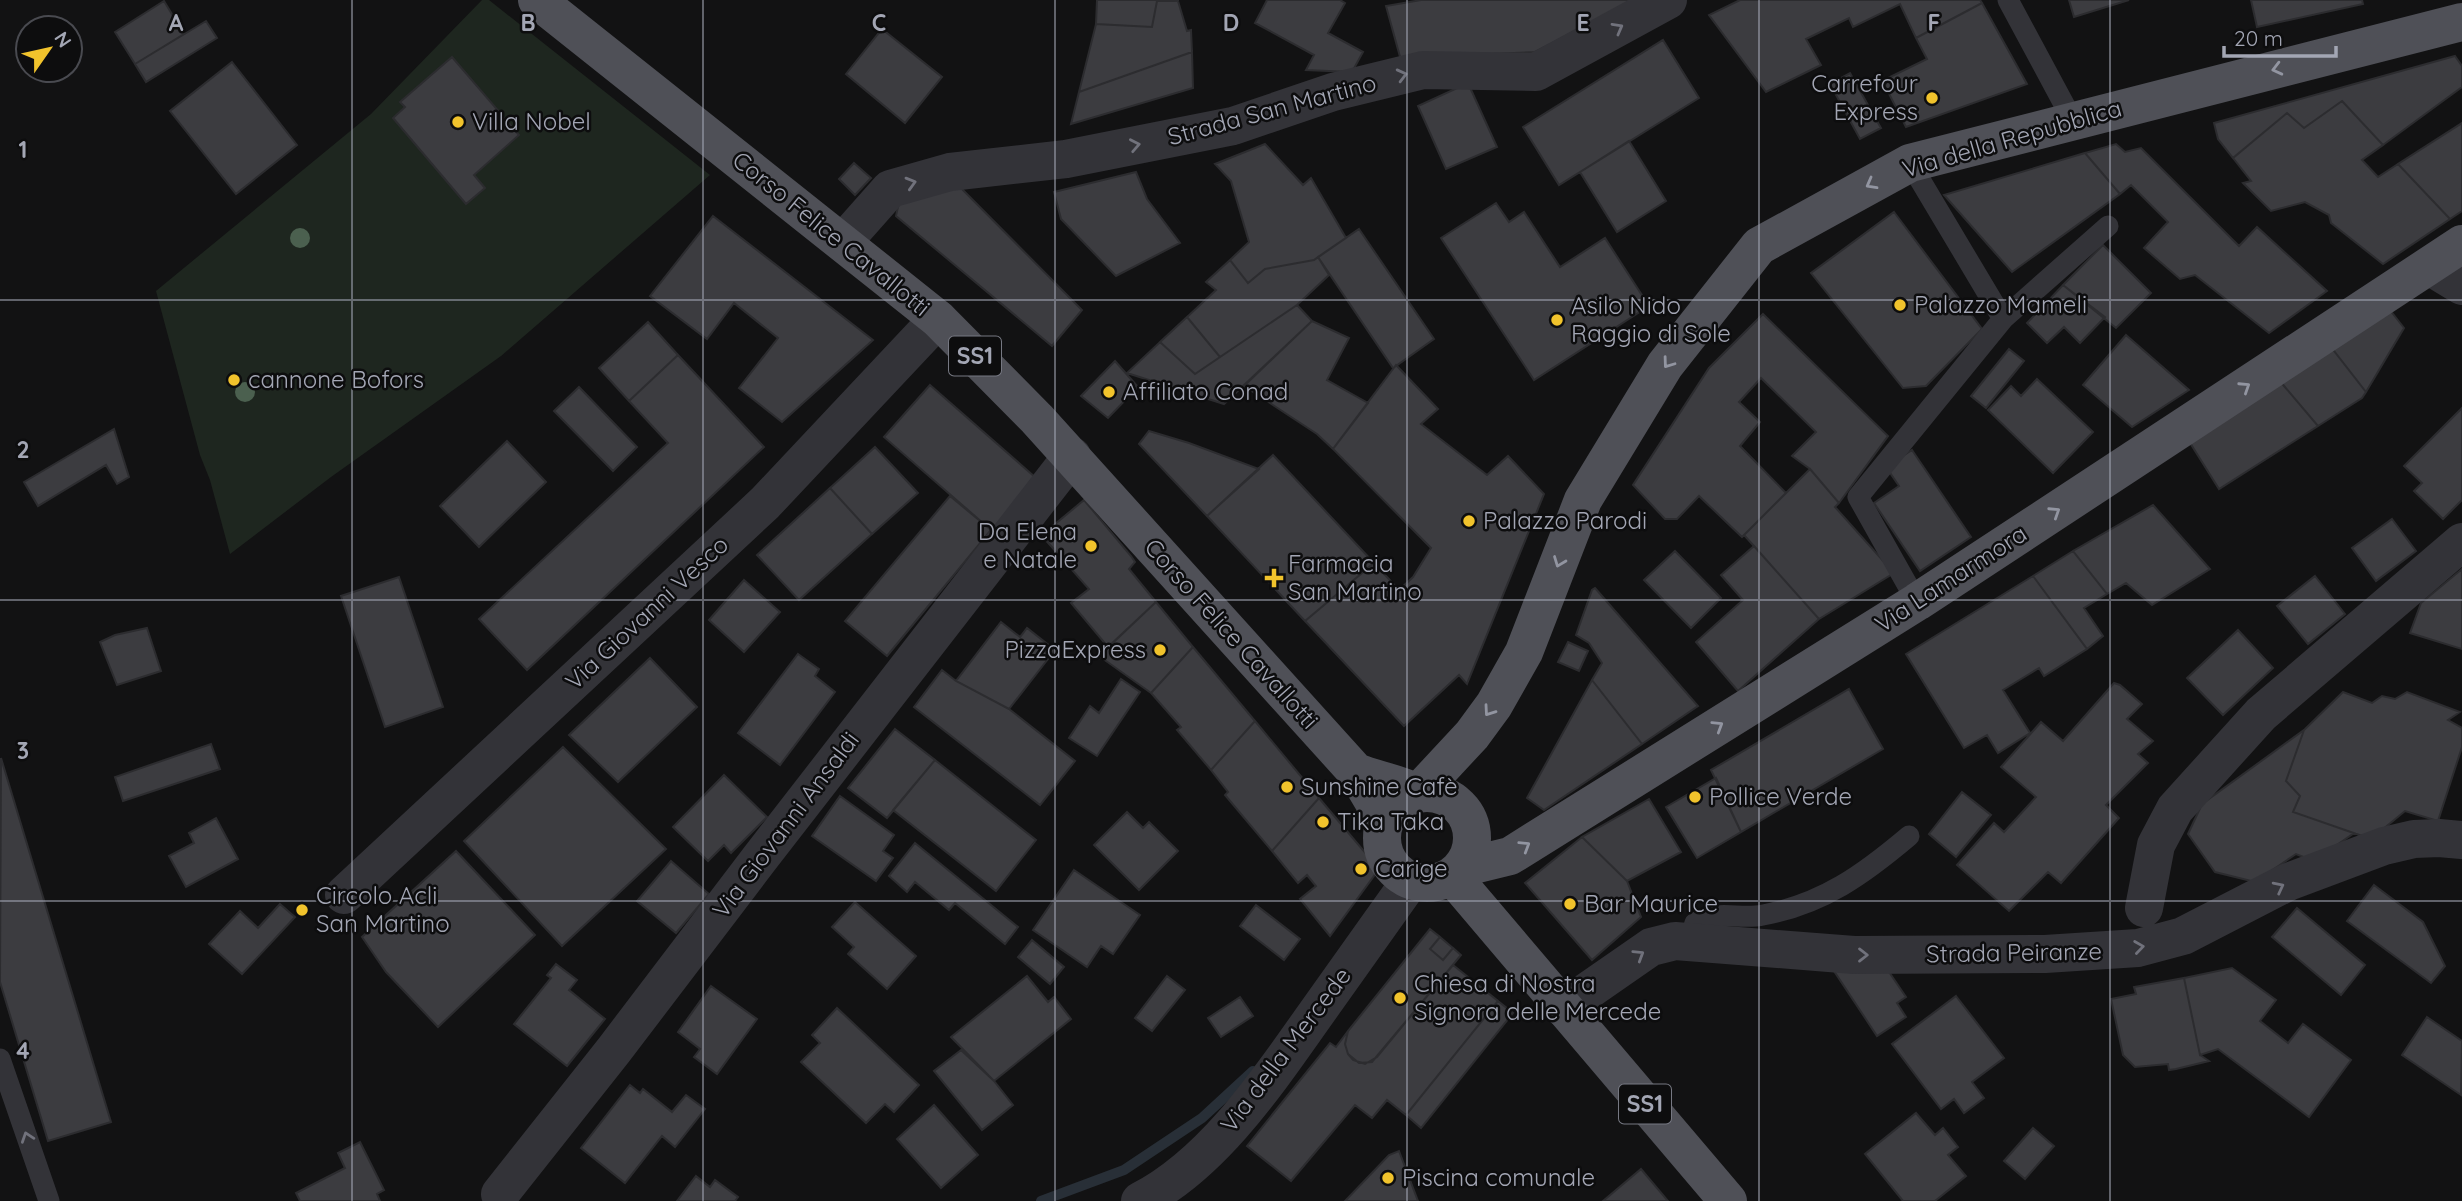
<svg xmlns="http://www.w3.org/2000/svg" width="2462" height="1201" font-family="Quicksand,sans-serif">
<style>
.green{fill:#1e261f}
.lines{fill:none;stroke-linecap:round;stroke-linejoin:round}
.stream{stroke:#282f37;stroke-width:10}
.building{fill:#3c3c40;stroke:#2c2c2f;stroke-width:2}
.lane{stroke:#333338;stroke-width:21}
.street{stroke:#333338;stroke-width:38}
.primary{stroke:#4f5057;stroke-width:38}
.tree{fill:#4b604f}
.oneway{stroke:#71727c}
.oneway2{stroke:#9295a1}
.grid{fill:none;stroke:#a3a6b4;stroke-width:2;stroke-opacity:0.55}
.poi-dot{fill:#f1c32c;stroke:#0d0d0e;stroke-width:2.5}
.labels{text-anchor:middle;stroke-width:5;stroke-linejoin:round;paint-order:stroke}
.shield{fill:#0d0d0e;stroke:#767882;stroke-width:2}
.shield-label{font-size:23px;font-weight:bold;fill:#a3a6b4}
.poi-label{font-size:24px;fill:#a3a6b4;stroke:#0d0d0e;text-anchor:start}
.street-label{font-size:24px;fill:#a3a6b4;stroke:#0d0d0e}
.grid-label{font-size:23px;text-anchor:middle;font-weight:bold;fill:#a3a6b4;stroke:#0d0d0e;stroke-width:5;stroke-linejoin:round;paint-order:stroke}
</style>
<rect width="100%" height="100%" fill="#121213"/>
<!-- green -->
<path class="green" d="M482,0H489L710,175L501,356L331,477L230,554L210,480L200,455L156,291L371,114Z"/>
<g class="lines">
<!-- stream -->
<path class="stream" d="M1041,1201L1124,1170L1202,1118L1253,1071"/>
</g>
<!-- building -->
<path class="building" d="M1097,0H1179L1157,1L1152,27L1096,24Z
M1267,0H1340L1345,3L1328,33L1363,52L1352,72L1306,70L1314,55L1255,23Z
M1421,0H1636L1535,52L1443,56L1402,64L1386,6Z
M1740,0H1980L1982,3L1916,38L1900,4L1853,27L1849,18L1806,39L1821,65L1766,92L1709,15Z
M2069,0H2129L2074,17Z
M2251,0H2362L2363,4L2257,27Z
M164,1L184,34L135,64L115,32Z
M1157,1H1178L1187,31L1191,30L1192,52L1079,92L1096,24L1152,27Z
M1982,3L2027,84L1906,127L1885,86L1888,78L1927,59L1916,38Z
M206,21L217,38L146,82L135,64Z
M882,29L942,77L905,123L846,74Z
M1663,40L1699,98L1559,185L1523,127Z
M1192,52L1193,88L1071,124L1079,92Z
M2455,56L2462,66V87L2383,145L2342,101L2304,128L2287,113L2233,158L2218,139L2214,123Z
M452,57L519,135L474,175L485,188L466,204L393,118L405,107L400,102Z
M232,62L297,145L236,194L170,111Z
M1850,73L1881,128L1860,139L1830,84Z
M1468,83L1497,147L1446,169L1418,106Z
M2342,101L2383,145L2362,160L2378,177L2398,164L2450,219L2383,264L2331,223L2329,215L2305,202L2271,211L2243,183L2251,181L2233,158L2287,113L2304,128Z
M2462,123V211L2450,219L2398,164Z
M1629,141L1666,201L1617,232L1580,172Z
M1265,144L1303,185L1311,178L1346,238L1314,260L1265,269L1248,283L1230,260L1249,242L1231,181L1215,164Z
M2116,144L2125,152L2141,148L2239,246L2257,227L2327,291L2269,333L2195,275L2180,279L2144,248L2168,222L2131,185L2120,194L2085,153Z
M2085,153L2120,194L2012,272L1944,195Z
M854,163L871,178L855,195L839,179Z
M1136,172L1147,199L1180,243L1116,276L1061,219L1054,192Z
M954,181L1082,310L1052,346L896,216L900,197Z
M1496,203L1509,222L1524,212L1560,267L1605,238L1649,306L1534,380L1441,238Z
M1894,212L1982,329L1926,386L1903,388L1811,273Z
M713,216L873,340L782,422L739,388L778,338L734,303L707,339L650,296Z
M1359,229L1434,339L1393,368L1318,257Z
M2103,245L2151,293L2116,328L2063,285Z
M1318,257L1329,275L1297,305L1220,357L1187,317L1216,290L1206,282L1230,260L1248,283L1265,269L1314,260Z
M2063,285L2105,317L2080,343L2064,327L2047,343L2027,323Z
M1297,305L1312,321L1224,404L1127,373L1160,342L1195,374Z
M2390,310L2404,328L2366,392L2331,347Z
M1763,314L1888,436L1839,503L1810,469L1792,456L1816,432L1761,378L1739,402L1760,422L1740,446L1786,493L1742,537L1699,496L1677,519H1665L1633,485L1709,368Z
M1187,317L1220,357L1195,374L1160,342Z
M1312,321L1349,338L1327,380L1368,403L1333,449L1317,434L1244,386Z
M648,322L678,355L629,401L599,368Z
M2126,335L2189,390L2132,427L2083,385Z
M2331,347L2366,392L2362,398L2318,426L2279,380Z
M2009,349L2024,361L1986,408L1971,396Z
M678,355L764,447L527,670L479,619L668,443L629,401Z
M1115,361L1138,387L1108,418L1081,396Z
M1396,365L1438,409L1421,424L1487,475L1508,456L1544,494L1467,684L1459,675L1404,726L1305,621L1374,563L1399,590L1413,577L1431,548L1333,449Z
M2037,379L2093,432L2053,473L1988,410L2011,386L2021,396Z
M2279,380L2318,426L2219,489L2187,438Z
M930,385L1044,485L999,537L884,437Z
M579,387L637,447L613,471L554,411Z
M2462,408V500L2443,519L2414,491L2422,483L2404,466Z
M114,429L129,477L117,484L106,465L38,506L24,482Z
M1149,431L1189,443L1259,469L1207,516L1139,444Z
M507,441L546,482L479,547L440,506Z
M875,447L918,493L872,534L830,488Z
M1912,450L1971,537L1920,571L1874,503L1899,486L1886,467Z
M1273,455L1374,563L1305,621L1207,516Z
M1810,469L1839,503L1835,507L1894,573L1819,619L1744,535Z
M830,488L872,534L799,600L757,555Z
M950,496L991,530L887,656L845,621Z
M1084,500L1131,556L1135,562L1129,569L1156,602L1108,647L1071,603L1089,589L1043,537V534Z
M2153,505L2210,569L2152,605L2126,583L2107,594L2073,551Z
M2392,519L2416,551L2376,581L2352,548Z
M1754,546L1819,619L1738,691L1696,642L1743,600L1721,575Z
M1675,551L1721,598L1691,628L1644,580Z
M2073,551L2107,594L2084,608L2103,636L2087,649L2033,576Z
M2462,569V649L2410,633L2421,603Z
M2033,576L2087,649L2044,676L2039,668L2003,690L2030,733L1998,753L1987,735L1964,748L1906,654Z
M2315,576L2345,614L2308,644L2277,606Z
M399,577L443,707L385,727L341,596Z
M744,580L780,612L744,652L709,620Z
M1595,588L1698,706L1642,744L1592,680L1602,663L1589,643L1576,635L1592,590Z
M1156,602L1193,647L1151,693L1099,656Z
M1001,622L1020,637L1027,628L1055,650L1009,709L956,681Z
M147,628L161,671L117,685L100,642L115,635Z
M2238,630L2273,668L2223,715L2187,678Z
M1568,642L1588,651L1579,671L1558,662Z
M1193,647L1255,721L1211,770L1177,730L1181,727L1151,693Z
M798,654L819,669L815,676L835,692L780,765L738,733Z
M650,658L697,707L618,782L569,735Z
M942,670L956,681L1009,709L1075,761L1040,805L914,707Z
M1121,679L1140,692L1097,756L1069,738L1090,706L1099,713Z
M1592,680L1642,744L1544,810L1527,798Z
M2114,683L2120,685L2142,704L2127,719L2153,741L2138,754L2148,763L2106,805L2119,818L2061,883L2048,872L2009,911L1957,865L1994,823L2004,832L2036,797L2001,767L2041,722L2063,741Z
M1849,689L1883,749L1741,832L1711,770Z
M2343,692L2372,703L2382,696L2395,699L2407,692L2460,712L2448,720L2462,728V747L2438,821L2405,811L2371,839L2293,812L2300,796L2286,781L2304,730Z
M1255,721L1319,798L1272,851L1225,795L1228,792L1211,770Z
M895,729L935,760L887,818L848,788Z
M2304,730L2286,781L2300,796L2293,812L2354,833L2314,861L2296,854L2255,882L2215,872L2188,834L2202,804Z
M211,744L220,769L123,801L115,777Z
M563,747L666,849L562,946L464,841Z
M1,758L111,1122L48,1141L0,982Z
M935,760L1036,840L996,891L893,810Z
M724,775L767,817L731,853L724,845L708,861L673,827Z
M1716,778L1741,832L1697,858L1666,807Z
M1962,792L1991,815L1956,857L1929,834Z
M840,796L894,835L883,851L893,858L876,881L812,836Z
M1319,798L1379,869L1330,936L1300,899L1316,886L1307,875L1298,883L1272,851Z
M1649,799L1681,852L1627,881L1582,837Z
M1127,812L1143,828L1149,822L1178,851L1139,890L1094,845Z
M216,818L238,859L186,887L169,856L194,843L189,833Z
M1582,837L1627,881L1641,917L1592,960L1525,883Z
M915,843L1018,927L1005,944L955,903L949,910L915,882L907,892L889,876Z
M456,851L535,935L438,1027L386,972L362,937Z
M671,861L709,894L676,933L637,901Z
M1074,870L1140,915L1113,954L1101,946L1087,967L1033,930Z
M2374,885L2423,922L2445,966L2431,983L2347,921Z
M855,902L916,956L887,989L848,954L854,947L832,927Z
M280,904L295,917L242,974L209,944L240,911L258,928Z
M1256,905L1300,939L1284,960L1240,926Z
M2297,908L2365,965L2341,995L2272,937Z
M1430,929L1440,937L1430,949L1443,960L1453,948L1461,955L1377,1057L1365,1064L1353,1060L1348,1054L1345,1044L1348,1031Z
M1440,937L1453,948L1443,960L1430,949Z
M1032,940L1064,967L1050,984L1018,957Z
M556,964L577,980L569,990L605,1019L567,1066L514,1024L551,978L547,975Z
M1453,965L1498,1001L1406,1115L1387,1100L1372,1118L1355,1105L1291,1181L1247,1146L1330,1043L1336,1047L1348,1031L1345,1044L1348,1054L1359,1063L1372,1062Z
M1885,966L1906,997L1897,1003L1906,1017L1877,1036L1834,971Z
M2232,968L2276,1000L2260,1021L2288,1043L2303,1024L2351,1060L2309,1117L2218,1049L2200,1055L2184,978Z
M1027,976L1048,1002L1054,997L1071,1019L994,1081L951,1037Z
M1167,976L1185,990L1152,1031L1135,1018Z
M2184,978L2200,1055L2209,1061L2176,1069L2169,1070L2168,1064L2135,1067L2123,1055L2111,999L2136,994L2134,987Z
M711,986L757,1019L717,1074L694,1057L700,1049L678,1032Z
M1956,996L2004,1058L1972,1082L1984,1098L1964,1113L1954,1099L1941,1109L1892,1044Z
M1240,997L1253,1016L1221,1037L1208,1018Z
M1498,1001L1513,1013L1421,1128L1406,1115Z
M837,1008L919,1085L894,1112L885,1104L866,1123L801,1062L820,1043L812,1035Z
M2427,1017L2462,1041L2461,1095L2402,1055Z
M961,1050L994,1081L1013,1105L982,1130L934,1071Z
M630,1085L640,1093L643,1089L672,1112L686,1095L705,1109L675,1147L662,1136L625,1183L581,1148Z
M934,1105L978,1155L941,1188L897,1139Z
M1916,1113L1935,1135L1943,1128L1958,1147L1948,1155L1966,1176L1935,1201H1903L1865,1154Z
M2033,1128L2054,1146L2025,1179L2004,1161Z
M360,1142L384,1190L377,1194L380,1201H300L296,1193L345,1168L338,1153Z
M1399,1151L1418,1201H1345L1389,1155Z
M1641,1169L1668,1201H1603Z
M696,1176L710,1187L715,1180L738,1197L735,1201H677Z"/>
<g class="lines">
<!-- lane -->
<path class="lane" d="M2008,0L2073,121
M1910,163L2003,319L1858,497L1917,602
M2003,319L2108,226
M1689,943L1695,923C1717,909 1740,920 1763,915C1823,904 1864,874 1909,836
M0,1059L49,1201"/>
<!-- street -->
<path class="street" d="M843,242L890,189L950,172L1066,159L1233,126L1333,92L1423,70L1536,72L1668,0
M2429,266L2462,286
M344,895L765,503L938,319
M2144,908L2156,845L2175,809L2261,714L2462,542
M1563,1008L1651,947L1675,941L1854,955L2045,954L2138,948L2183,936L2288,882L2384,846L2414,839L2439,838L2462,840
M500,1194L614,1050L760,858L1072,456
M1140,1201C1213,1164 1269,1080 1315,1015C1347,970 1379,925 1411,880"/>
<!-- primary -->
<path class="primary" d="M537,0L938,319L1037,419L1356,772L1385,821
M1356,772C1377,780 1397,783 1418,793L1472,735L1494,705L1524,652L1583,500L1665,365L1759,246L1910,163L2462,22
M1382 838a45 45 0 1 1 90 0a45 45 0 1 1-90 0Z
M1461,868L1510,856L1917,602L2462,244
M1452,876L1728,1201"/>
</g>
<!-- trees -->
<g class="tree">
<circle cx="300" cy="238" r="10"/>
<circle cx="245" cy="392" r="10"/>
</g>
<!-- one-way arrows -->
<defs><path id="oneway-chevron" d="M-2-3.5L2.5 0L-2 3.5" fill="none" stroke-width="1.6" stroke-linecap="round" stroke-linejoin="round" transform="scale(1.75)"/></defs>
<g class="oneway">
<use href="#oneway-chevron" transform="translate(1618 28) rotate(-29)"/>
<use href="#oneway-chevron" transform="translate(1402 75) rotate(-14)"/>
<use href="#oneway-chevron" transform="translate(1135 145) rotate(-11)"/>
<use href="#oneway-chevron" transform="translate(911 183) rotate(-16)"/>
<use href="#oneway-chevron" transform="translate(2279 887) rotate(-27)"/>
<use href="#oneway-chevron" transform="translate(2139 947) rotate(-8)"/>
<use href="#oneway-chevron" transform="translate(1639 955) rotate(-32)"/>
<use href="#oneway-chevron" transform="translate(1863 955)"/>
<use href="#oneway-chevron" transform="translate(27 1137) rotate(-109)"/>
</g>
<g class="oneway2">
<use href="#oneway-chevron" transform="translate(2277 69) rotate(166)"/>
<use href="#oneway-chevron" transform="translate(1871 184) rotate(151)"/>
<use href="#oneway-chevron" transform="translate(1668 363) rotate(126)"/>
<use href="#oneway-chevron" transform="translate(2245 387) rotate(-33)"/>
<use href="#oneway-chevron" transform="translate(2055 512) rotate(-33)"/>
<use href="#oneway-chevron" transform="translate(1559 562) rotate(111)"/>
<use href="#oneway-chevron" transform="translate(1489 711) rotate(125)"/>
<use href="#oneway-chevron" transform="translate(1718 726) rotate(-32)"/>
<use href="#oneway-chevron" transform="translate(1525 846) rotate(-32)"/>
</g>
<!-- grid -->
<path class="grid" d="M352,0V1201M703,0V1201M1055,0V1201M1407,0V1201M1759,0V1201M2110,0V1201M0,300H2462M0,600H2462M0,901H2462"/>
<!-- markers -->
<g class="poi-dot">
<circle cx="1932" cy="98" r="7"/>
<circle cx="458" cy="122" r="7"/>
<circle cx="1900" cy="305" r="7"/>
<circle cx="1557" cy="320" r="7"/>
<circle cx="234" cy="380" r="7"/>
<circle cx="1109" cy="392" r="7"/>
<circle cx="1469" cy="521" r="7"/>
<circle cx="1091" cy="546" r="7"/>
<path d="M1270.5 567.5h7v7h7v7h-7v7h-7v-7h-7v-7h7z"/>
<circle cx="1160" cy="650" r="7"/>
<circle cx="1287" cy="787" r="7"/>
<circle cx="1695" cy="797" r="7"/>
<circle cx="1323" cy="822" r="7"/>
<circle cx="1361" cy="869" r="7"/>
<circle cx="1570" cy="904" r="7"/>
<circle cx="302" cy="910" r="7"/>
<circle cx="1400" cy="998" r="7"/>
<circle cx="1388" cy="1178" r="7"/>
</g>
<g class="labels">
<!-- shield labels -->
<g class="shield">
<rect x="949" y="336.5" width="52" height="39" rx="5"/>
<rect x="1619" y="1084.5" width="52" height="39" rx="5"/>
</g>
<g class="shield-label">
<text x="975" y="364">SS1</text>
<text x="1645" y="1112">SS1</text>
</g>
<!-- poi labels -->
<g class="poi-label">
<text x="1918" y="92" text-anchor="end">Carrefour<tspan x="1918" dy="28">Express</tspan></text>
<text x="472" y="130">Villa Nobel</text>
<text x="1914" y="313">Palazzo Mameli</text>
<text x="1571" y="314">Asilo Nido<tspan x="1571" dy="28">Raggio di Sole</tspan></text>
<text x="248" y="388">cannone Bofors</text>
<text x="1123" y="400">Affiliato Conad</text>
<text x="1483" y="529">Palazzo Parodi</text>
<text x="1077" y="540" text-anchor="end">Da Elena<tspan x="1077" dy="28">e Natale</tspan></text>
<text x="1288" y="572">Farmacia<tspan x="1288" dy="28">San Martino</tspan></text>
<text x="1146" y="658" text-anchor="end">PizzaExpress</text>
<text x="1301" y="795">Sunshine Cafè</text>
<text x="1709" y="805">Pollice Verde</text>
<text x="1337" y="830">Tika Taka</text>
<text x="1375" y="877">Carige</text>
<text x="316" y="904">Circolo Acli<tspan x="316" dy="28">San Martino</tspan></text>
<text x="1584" y="912">Bar Maurice</text>
<text x="1414" y="992">Chiesa di Nostra<tspan x="1414" dy="28">Signora delle Mercede</tspan></text>
<text x="1402" y="1186">Piscina comunale</text>
</g>
<!-- street labels -->
<g class="street-label">
<text transform="translate(1272 110) rotate(-15)" y="8">Strada San Martino</text>
<text transform="translate(2012 139) rotate(-16)" y="8">Via della Repubblica</text>
<text transform="translate(831 234) rotate(39)" y="8">Corso Felice Cavallotti</text>
<text transform="translate(1951 579) rotate(-33)" y="8">Via Lamarmora</text>
<text transform="translate(647 613) rotate(-43)" y="8">Via Giovanni Vesco</text>
<text transform="translate(1231 634) rotate(48)" y="8">Corso Felice Cavallotti</text>
<text transform="translate(786 825) rotate(-53)" y="8">Via Giovanni Ansaldi</text>
<text transform="translate(2014 953) rotate(-1)" y="8">Strada Peiranze</text>
<text transform="translate(1286 1050) rotate(-53)" y="8">Via della Mercede</text>
</g>
</g>
<g class="grid-label">
<text x="176" y="31">A</text>
<text x="528" y="31">B</text>
<text x="879" y="31">C</text>
<text x="1231" y="31">D</text>
<text x="1583" y="31">E</text>
<text x="1934" y="31">F</text>
<text x="23" y="158">1</text>
<text x="23" y="458">2</text>
<text x="23" y="759">3</text>
<text x="23" y="1059">4</text>
</g>
<!-- north arrow -->
<g transform="translate(49 49) rotate(56)"><circle r="33" fill="#0d0d0e" stroke="#494a50" stroke-width="2"/>
<path d="M0-5L12 26L0 18L-12 26Z" fill="#f1c32c"/>
<text y="-10" font-size="19" font-weight="bold" text-anchor="middle" fill="#a3a6b4">N</text>
</g>
<!-- scale -->
<path d="M2224 46v10h112v-10" fill="none" stroke="#a3a6b4" stroke-width="3.5"/>
<text x="2234" y="46" font-size="21" fill="#a3a6b4" stroke="#0d0d0e" stroke-width="5" paint-order="stroke">20 m</text>
</svg>
